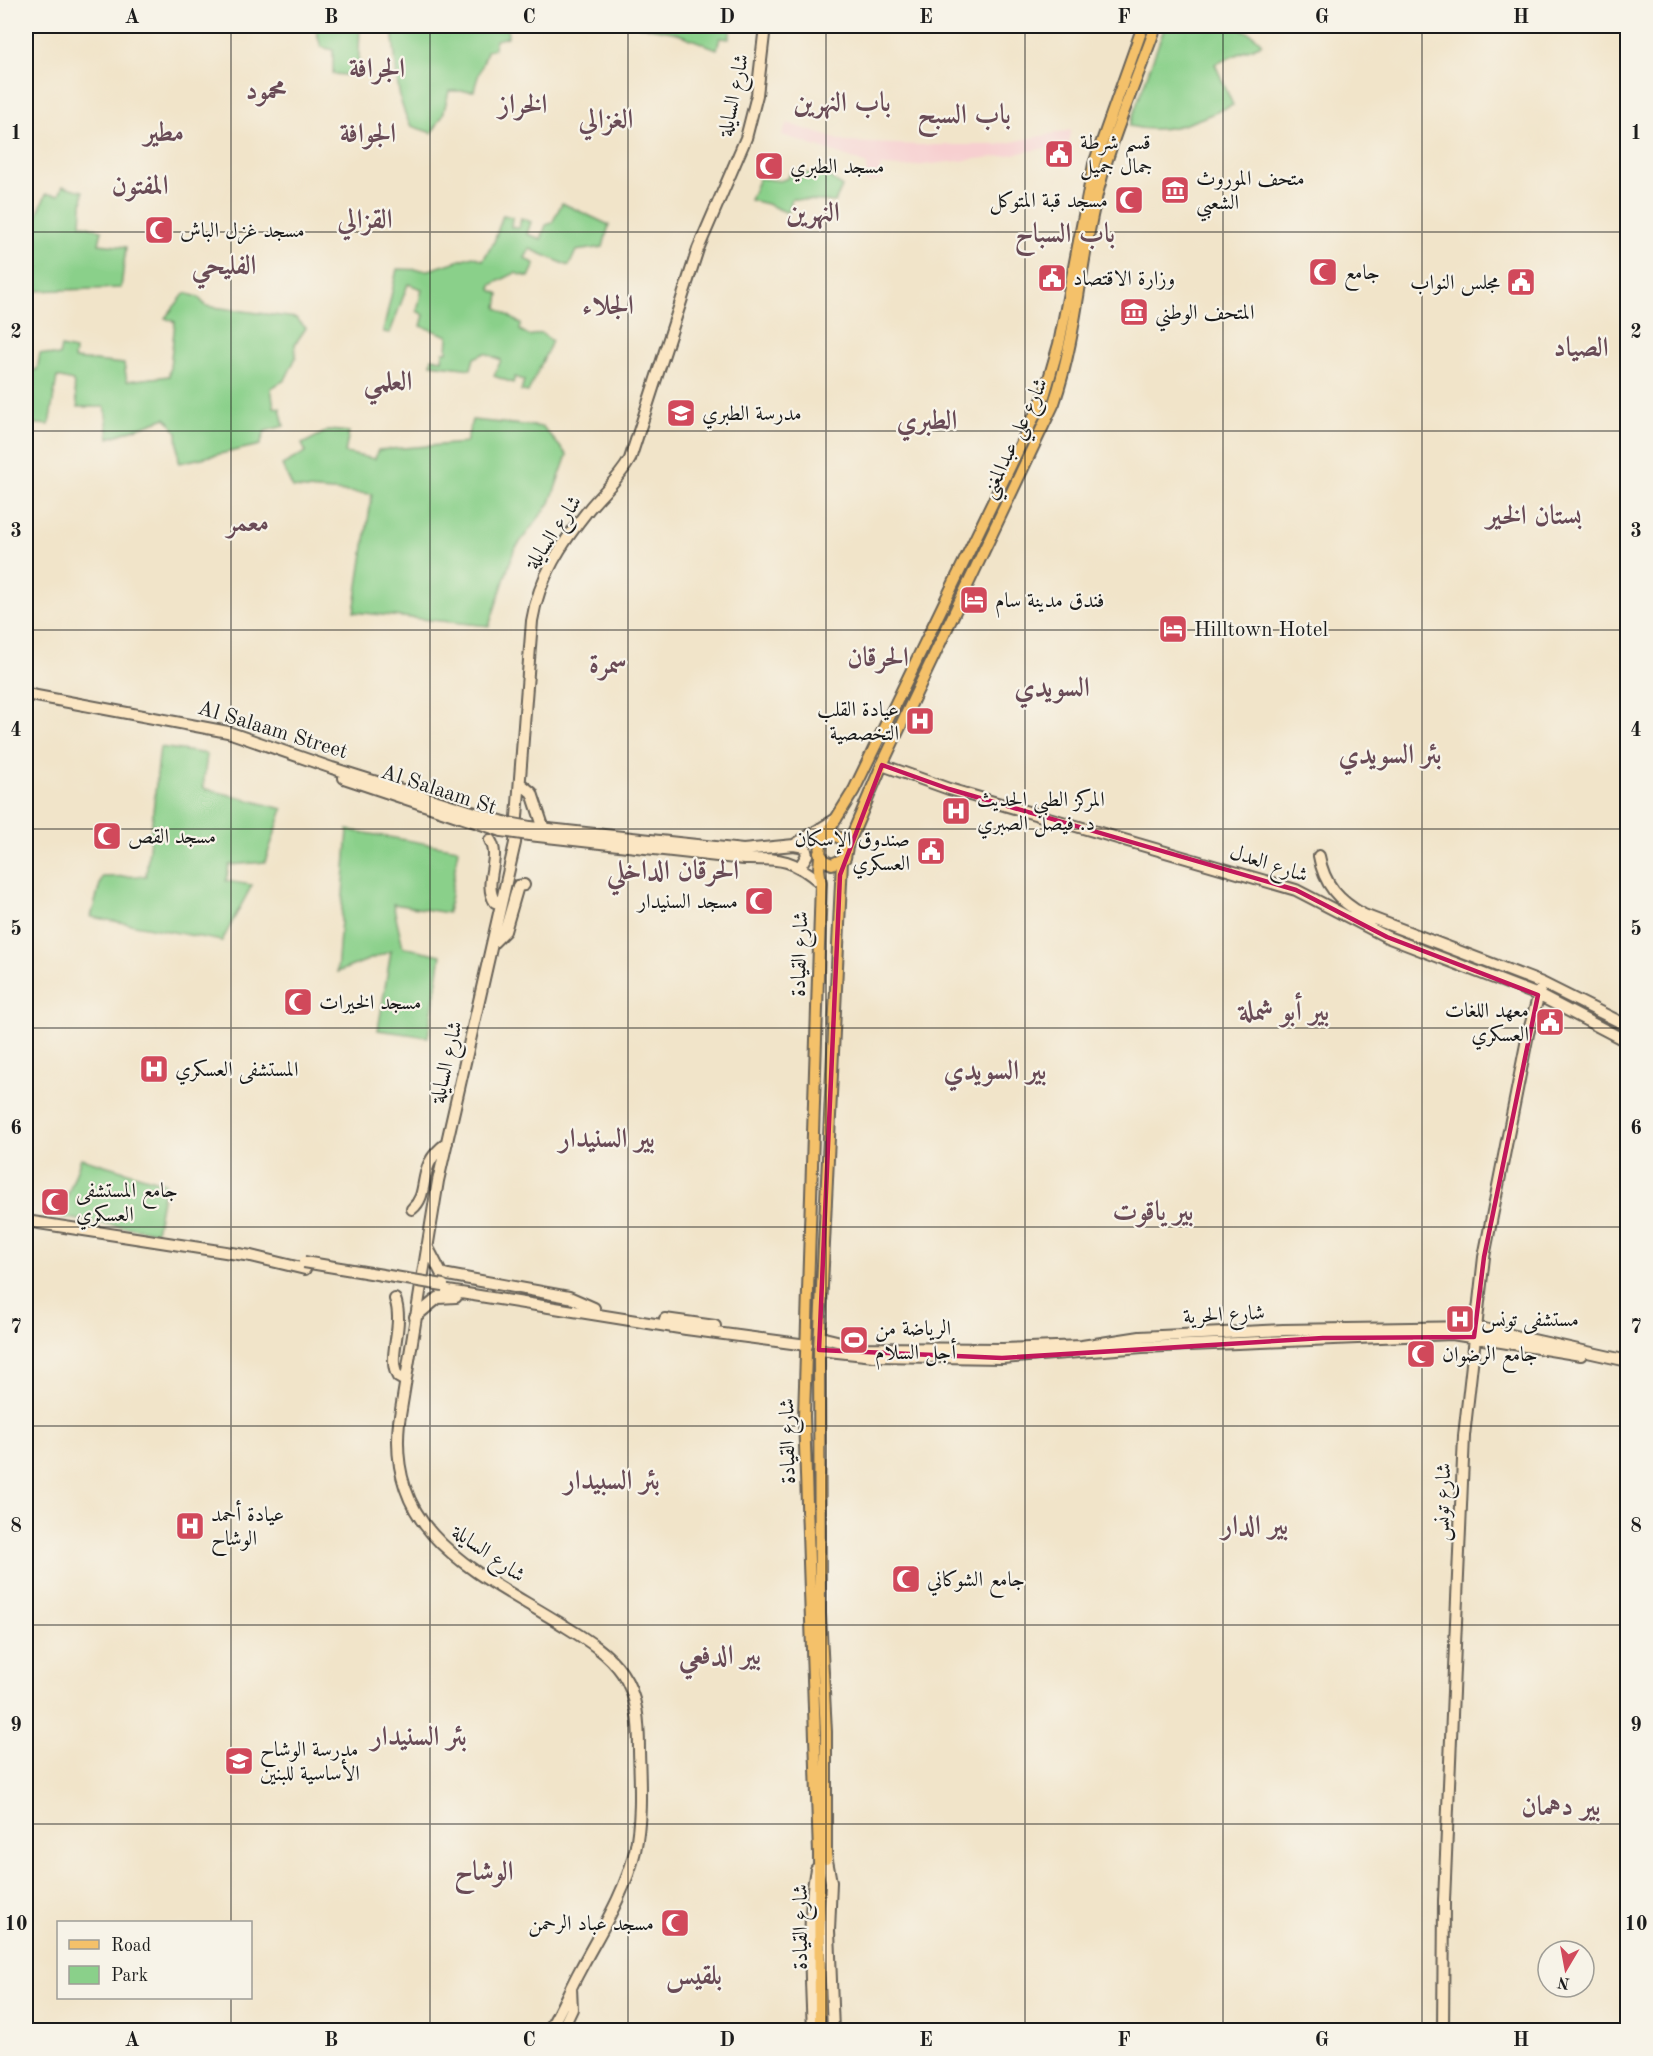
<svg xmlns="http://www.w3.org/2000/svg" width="1653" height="2056" font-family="'Old Standard TT',Amiri,serif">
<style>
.built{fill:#f7cfd0}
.green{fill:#8ad08a;stroke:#537653;stroke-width:1.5}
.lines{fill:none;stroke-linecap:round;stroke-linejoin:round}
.secondary-casing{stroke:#676259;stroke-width:14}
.primary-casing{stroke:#676259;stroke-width:14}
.secondary{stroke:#fbe6c3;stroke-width:10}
.primary{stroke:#f4c16a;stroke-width:10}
.secondary-bridge-casing{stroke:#676259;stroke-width:14;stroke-linecap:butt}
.secondary-bridge{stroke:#fbe6c3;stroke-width:10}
.marked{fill:none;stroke:#c2185b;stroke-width:4.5;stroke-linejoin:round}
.grid{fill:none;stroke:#1c1c1c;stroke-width:1.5;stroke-opacity:0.55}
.labels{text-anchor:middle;stroke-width:4.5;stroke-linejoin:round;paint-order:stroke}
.street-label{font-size:21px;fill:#1c1c1c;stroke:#f7f3e8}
.poi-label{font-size:21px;fill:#1c1c1c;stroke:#f7f3e8;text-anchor:start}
.district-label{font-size:27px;font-weight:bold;fill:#694b56;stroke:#f7f3e8}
.neatline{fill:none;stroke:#1c1c1c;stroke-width:2}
.grid-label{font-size:20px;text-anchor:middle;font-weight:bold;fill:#1c1c1c}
</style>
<rect width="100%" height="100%" fill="#f7f3e8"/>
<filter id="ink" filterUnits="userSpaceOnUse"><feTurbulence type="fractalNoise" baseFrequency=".0167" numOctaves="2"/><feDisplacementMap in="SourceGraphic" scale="12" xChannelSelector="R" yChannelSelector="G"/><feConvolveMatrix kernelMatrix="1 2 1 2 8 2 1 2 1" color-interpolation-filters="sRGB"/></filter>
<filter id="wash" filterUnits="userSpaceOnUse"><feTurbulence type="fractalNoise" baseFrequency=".008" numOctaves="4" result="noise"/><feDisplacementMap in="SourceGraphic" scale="24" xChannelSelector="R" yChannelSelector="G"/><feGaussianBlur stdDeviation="1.35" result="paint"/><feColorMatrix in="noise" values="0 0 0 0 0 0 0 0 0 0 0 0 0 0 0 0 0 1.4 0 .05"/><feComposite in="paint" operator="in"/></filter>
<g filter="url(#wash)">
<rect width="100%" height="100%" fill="#f1e4c9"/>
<!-- built -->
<path class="built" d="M787,123L845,142L919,145H997L1071,130L1069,144L1003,156L905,167L880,166L879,181L866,182L867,164L782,135Z"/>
<!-- green -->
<path class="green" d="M311,26H360L358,76L333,74V50L321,47L316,30Z
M391,26H507L508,37L496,40L494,49L487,51C483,65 477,76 474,91H449L443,115L432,133L411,126C393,96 398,59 391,26Z
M638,26H732L729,39L720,38L717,49L673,32Z
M1165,26C1195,25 1242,17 1262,44L1215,64L1233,105C1196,120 1170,136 1129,126Z
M790,173L826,174L842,187L835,202L792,199L788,213L767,204L750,200L759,178L780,181L788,178Z
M63,186L83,191L81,224L102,230L99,244L126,247L121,288L32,291L26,262L37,261L35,220L46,194L59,195Z
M562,203L609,225L603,247L576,251L569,266L530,249L525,258L535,264L529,277L515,273L491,285V290L499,294L497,308L521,324L520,330L530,336L541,333L552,341L528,392L521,391L524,380L515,377L513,383L494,376L501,360L485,353L474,358L471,369L431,364L432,358L442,360L443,352H447L448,336L421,326L424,315L417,311L422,289L408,284L390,333L383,332L397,269L429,270L473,256L483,260L494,242L503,215L512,217L511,227L519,228L521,218L531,222L527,234L541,239L546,225L552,223Z
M185,293L198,297L206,306L296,318L306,328L295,344L296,357L285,380L271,388L274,407L280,408L284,426L265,431L260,445L179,463L177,432L166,418L109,438L105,407H78L73,381L57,377L49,425L26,423V384L29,370H37L40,353L59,356L61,347L75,350L74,359L124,364L127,381L169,376L175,322L165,318Z
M472,420L543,427L567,455L550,503L514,550L489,626L354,612L372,494L293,488L282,465L306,452L302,444L329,430L349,432L345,453L375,459L378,450L466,443Z
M160,747L207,754L203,788L283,809L265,862L229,865L226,881L252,885L222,941L91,917L102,877L146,876Z
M348,830L458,849L448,913L393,904L403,947L441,955L428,1037L378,1030L391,951L337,972Z
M81,1158L165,1183L156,1232L60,1217Z"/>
</g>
<g filter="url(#ink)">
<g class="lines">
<!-- secondary casing -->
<g class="secondary-casing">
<path id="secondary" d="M26,694L228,732L332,768L504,822
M882,765L949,789L1296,890L1387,937L1538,995L1628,1042
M344,778L502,831
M521,784L532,793L544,829
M530,827L743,850L794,845L836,819
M529,835L744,859C781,859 792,858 821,883
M490,840C502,858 482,882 495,902L501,904
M794,845L805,847L807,855L801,865
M1319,856C1324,885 1339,901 1364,915L1542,983L1628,1026
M494,942L505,931L518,886L524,885
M412,1209C432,1192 414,1167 447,1143
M26,1221L251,1256L305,1269
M427,1246L441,1273L448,1275L569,1297L594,1308
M442,1290L686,1329L807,1345
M395,1299C405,1326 386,1358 398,1377L405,1381
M415,1317L438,1298L456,1297
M665,1319L715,1326
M820,1337L866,1348L1003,1349L1082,1346L1140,1337L1283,1330L1475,1327L1628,1361
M819,1350L874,1356L1002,1358L1142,1347L1452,1334L1581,1355
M826,1855L831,1882L829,1931L833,2030
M549,2030C561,2011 569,1990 580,1970C600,1932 625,1894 635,1851C642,1818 640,1785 639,1751C639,1724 638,1696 622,1673C608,1652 584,1638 563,1625C480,1573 387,1538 399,1422L438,1181L515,843L532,621C539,577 562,543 589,509C603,492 619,479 630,459L698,249L746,138L757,95L765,26
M562,2030L572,2009L571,1988
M813,2030C811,1983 807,1915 816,1869
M1443,2030L1444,1901L1464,1436L1484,1257L1528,1034L1542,983"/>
</g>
<!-- primary casing -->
<g class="primary-casing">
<path id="primary" d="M847,847L882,765L1054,403C1076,339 1079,272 1094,207C1108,144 1135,85 1156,26
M819,852L825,861L832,864L845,858L847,847C844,838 836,834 827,837
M826,1859V1732L820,1613L819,1350L842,861
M820,2030L819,1854L804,1416L821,883L819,869L821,843L854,790L1044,396L1059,344L1094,164L1143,26"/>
</g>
<!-- secondary -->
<use href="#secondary" class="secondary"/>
<!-- primary -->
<use href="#primary" class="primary"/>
<!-- secondary-bridge casing -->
<g class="secondary-bridge-casing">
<path id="secondary-bridge" d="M504,822L530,827
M502,831L529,835
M304,1262L443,1285"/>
</g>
<!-- secondary-bridge -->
<use href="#secondary-bridge" class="secondary-bridge"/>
</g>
</g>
<!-- marked area -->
<path class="marked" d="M882,765L949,789L1296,890L1387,937L1538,995L1484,1257L1474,1337L1323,1338L1002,1358L819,1350L840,875Z"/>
<!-- grid -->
<path class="grid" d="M231,26V1922M430,26V2030M628,26V2030M826,26V2030M1025,26V2030M1223,26V2030M1422,26V2030M26,232H1628M26,431H1628M26,630H1628M26,829H1628M26,1028H1628M26,1227H1628M26,1426H1628M26,1625H1628M26,1824H1628M231,1998V2030"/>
<!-- icons -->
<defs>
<g id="civic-square" transform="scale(1.5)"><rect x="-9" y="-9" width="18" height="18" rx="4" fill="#d1495b" stroke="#f7f3e8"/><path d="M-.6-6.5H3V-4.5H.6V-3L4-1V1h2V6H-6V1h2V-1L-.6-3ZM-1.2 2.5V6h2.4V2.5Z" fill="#fff"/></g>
<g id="mosque-square" transform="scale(1.5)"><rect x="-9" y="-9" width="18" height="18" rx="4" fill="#d1495b" stroke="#f7f3e8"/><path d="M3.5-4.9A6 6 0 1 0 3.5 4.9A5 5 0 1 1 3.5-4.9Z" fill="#fff"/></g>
<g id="museum-square" transform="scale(1.5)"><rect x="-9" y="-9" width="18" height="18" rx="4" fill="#d1495b" stroke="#f7f3e8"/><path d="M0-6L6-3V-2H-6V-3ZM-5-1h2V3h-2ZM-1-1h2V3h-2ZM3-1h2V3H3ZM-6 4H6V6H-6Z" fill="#fff"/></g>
<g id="school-square" transform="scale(1.5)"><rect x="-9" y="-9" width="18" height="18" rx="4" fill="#d1495b" stroke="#f7f3e8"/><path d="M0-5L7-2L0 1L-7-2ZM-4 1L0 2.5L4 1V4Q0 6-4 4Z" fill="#fff"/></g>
<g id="hotel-square" transform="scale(1.5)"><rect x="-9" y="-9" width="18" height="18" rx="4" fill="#d1495b" stroke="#f7f3e8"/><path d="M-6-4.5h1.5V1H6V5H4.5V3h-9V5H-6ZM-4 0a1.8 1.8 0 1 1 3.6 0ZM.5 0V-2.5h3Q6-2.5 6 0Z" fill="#fff"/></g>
<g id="hospital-square" transform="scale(1.5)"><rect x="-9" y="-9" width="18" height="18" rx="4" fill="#d1495b" stroke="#f7f3e8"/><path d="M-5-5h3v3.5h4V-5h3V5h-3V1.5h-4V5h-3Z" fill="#fff"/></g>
<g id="stadium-square" transform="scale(1.5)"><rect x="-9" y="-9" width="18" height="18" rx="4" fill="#d1495b" stroke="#f7f3e8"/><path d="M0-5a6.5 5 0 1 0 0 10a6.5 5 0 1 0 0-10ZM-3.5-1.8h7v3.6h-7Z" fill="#fff"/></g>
</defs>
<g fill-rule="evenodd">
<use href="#civic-square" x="1059" y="154"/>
<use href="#mosque-square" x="769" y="166"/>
<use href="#museum-square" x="1175" y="190"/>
<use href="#mosque-square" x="1129" y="200"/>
<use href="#mosque-square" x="159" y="230"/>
<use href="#mosque-square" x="1323" y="272"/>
<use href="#civic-square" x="1052" y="278"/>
<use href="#civic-square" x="1521" y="282"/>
<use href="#museum-square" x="1134" y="312"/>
<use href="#school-square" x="681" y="413"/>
<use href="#hotel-square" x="974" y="600"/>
<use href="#hotel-square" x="1173" y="629"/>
<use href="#hospital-square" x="920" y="721"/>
<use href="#hospital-square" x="956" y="811"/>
<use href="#mosque-square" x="107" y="836"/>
<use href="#civic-square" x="931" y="851"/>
<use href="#mosque-square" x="759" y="901"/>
<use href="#mosque-square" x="298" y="1002"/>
<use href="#civic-square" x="1550" y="1022"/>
<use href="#hospital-square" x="154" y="1069"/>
<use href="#mosque-square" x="55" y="1202"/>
<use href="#hospital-square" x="1460" y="1319"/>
<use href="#stadium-square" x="854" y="1340"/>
<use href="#mosque-square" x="1421" y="1354"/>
<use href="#hospital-square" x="190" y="1526"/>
<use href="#mosque-square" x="906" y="1579"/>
<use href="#school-square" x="239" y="1761"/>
<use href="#mosque-square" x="675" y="1923"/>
</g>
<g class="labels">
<!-- street labels -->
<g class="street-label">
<text transform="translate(733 95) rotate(-78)" y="7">شارع السايلة</text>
<text transform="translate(1014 438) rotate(-65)" y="7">شارع علي عبدالمغني</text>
<text transform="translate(553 532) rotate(-56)" y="7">شارع السايلة</text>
<text transform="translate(273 729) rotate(17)" y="7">Al Salaam Street</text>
<text transform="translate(439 789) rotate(18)" y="7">Al Salaam St</text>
<text transform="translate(1269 863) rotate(18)" y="7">شارع العدل</text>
<text transform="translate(799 954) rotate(-88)" y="7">شارع القيادة</text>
<text transform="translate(446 1062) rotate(-77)" y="7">شارع السايلة</text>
<text transform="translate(1224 1314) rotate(-3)" y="7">شارع الحرية</text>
<text transform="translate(787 1441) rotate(-91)" y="7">شارع القيادة</text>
<text transform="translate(1442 1502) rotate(-88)" y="7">شارع تونس</text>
<text transform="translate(489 1553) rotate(35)" y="7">شارع السايلة</text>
<text transform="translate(800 1927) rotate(-90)" y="7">شارع القيادة</text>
</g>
<!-- poi labels -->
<g class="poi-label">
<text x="1080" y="149">قسم شرطة<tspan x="1080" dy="24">جمال جميل</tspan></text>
<text x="790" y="173">مسجد الطبري</text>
<text x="1196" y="185">متحف الموروث<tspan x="1196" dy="24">الشعبي</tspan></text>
<text x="1108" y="207" text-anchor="end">مسجد قبة المتوكل</text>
<text x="180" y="237">مسجد غزل الباش</text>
<text x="1344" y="279">جامع</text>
<text x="1073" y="285">وزارة الاقتصاد</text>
<text x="1500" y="289" text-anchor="end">مجلس النواب</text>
<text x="1155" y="319">المتحف الوطني</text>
<text x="702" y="420">مدرسة الطبري</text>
<text x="995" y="607">فندق مدينة سام</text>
<text x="1194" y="636">Hilltown Hotel</text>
<text x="899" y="716" text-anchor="end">عيادة القلب<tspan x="899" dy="24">التخصصية</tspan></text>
<text x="977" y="806">المركز الطبي الحديث<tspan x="977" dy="24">د. فيصل الصبري</tspan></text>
<text x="128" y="843">مسجد القص</text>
<text x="910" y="846" text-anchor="end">صندوق الإسكان<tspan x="910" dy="24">العسكري</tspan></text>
<text x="738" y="908" text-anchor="end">مسجد السنيدار</text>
<text x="319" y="1009">مسجد الخيرات</text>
<text x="1529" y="1017" text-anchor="end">معهد اللغات<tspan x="1529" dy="24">العسكري</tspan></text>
<text x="175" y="1076">المستشفى العسكري</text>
<text x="76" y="1197">جامع المستشفى<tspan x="76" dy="24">العسكري</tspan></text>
<text x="1481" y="1326">مستشفى تونس</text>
<text x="875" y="1335">الرياضة من<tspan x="875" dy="24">أجل السلام</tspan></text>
<text x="1442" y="1361">جامع الرضوان</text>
<text x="211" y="1521">عيادة أحمد<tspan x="211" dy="24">الوشاح</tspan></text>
<text x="927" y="1586">جامع الشوكاني</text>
<text x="260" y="1756">مدرسة الوشاح<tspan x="260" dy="24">الأساسية للبنين</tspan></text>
<text x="654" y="1930" text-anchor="end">مسجد عباد الرحمن</text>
</g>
<!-- district labels -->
<g class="district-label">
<text x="377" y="77">الجرافة</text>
<text x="266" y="99">محمود</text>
<text x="842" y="111">باب النهرين</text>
<text x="523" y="113">الخراز</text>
<text x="964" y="123">باب السبح</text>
<text x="606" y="128">الغزالي</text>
<text x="164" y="141">مطير</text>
<text x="368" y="142">الجوافة</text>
<text x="140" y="194">المفتون</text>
<text x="813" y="221">النهرين</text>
<text x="365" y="228">القزالي</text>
<text x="1065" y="242">باب السباح</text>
<text x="224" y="274">الفليحي</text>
<text x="608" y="314">الجلاء</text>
<text x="1581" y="356">الصياد</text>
<text x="388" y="390">العلمي</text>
<text x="927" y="429">الطبري</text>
<text x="1534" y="524">بستان الخير</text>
<text x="248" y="531">معمر</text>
<text x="878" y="666">الحرقان</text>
<text x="608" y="673">سمرة</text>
<text x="1052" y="696">السويدي</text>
<text x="1390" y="763">بئر السويدي</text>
<text x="673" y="879">الحرقان الداخلي</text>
<text x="1284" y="1020">بير أبو شملة</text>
<text x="995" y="1079">بير السويدي</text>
<text x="607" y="1147">بير السنيدار</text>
<text x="1153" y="1220">بير ياقوت</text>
<text x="612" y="1489">بئر السبيدار</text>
<text x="1255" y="1534">بير الدار</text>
<text x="720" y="1664">بير الدفعي</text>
<text x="419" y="1745">بئر السنيدار</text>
<text x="1561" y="1815">بير دهمان</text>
<text x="484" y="1880">الوشاح</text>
<text x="694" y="1984">بلقيس</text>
</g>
</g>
<!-- margin -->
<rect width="1653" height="2056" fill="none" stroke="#f7f3e8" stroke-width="66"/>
<!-- legend -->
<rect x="57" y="1921" width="195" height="78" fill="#f7f3e8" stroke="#9f9d96" stroke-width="1.5"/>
<rect x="69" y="1940" width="30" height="9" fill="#f4c16a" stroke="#9f9d96" stroke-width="1.5"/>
<text x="111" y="1951" font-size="18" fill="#1c1c1c">Road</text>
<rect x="69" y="1966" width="30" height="18" fill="#8ad08a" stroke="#9f9d96" stroke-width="1.5"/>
<text x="111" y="1981" font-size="18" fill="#1c1c1c">Park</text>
<!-- north arrow -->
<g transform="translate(1566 1969) rotate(190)"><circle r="28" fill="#f7f3e8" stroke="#9f9d96" stroke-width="1.5"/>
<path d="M0-4.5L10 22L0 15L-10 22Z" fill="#d1495b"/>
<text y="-9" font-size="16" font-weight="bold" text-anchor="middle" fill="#1c1c1c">N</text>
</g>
<rect x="33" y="33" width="1587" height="1990" class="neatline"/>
<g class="grid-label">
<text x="132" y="23">A</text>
<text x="331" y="23">B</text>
<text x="529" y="23">C</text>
<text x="727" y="23">D</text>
<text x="926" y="23">E</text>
<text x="1124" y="23">F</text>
<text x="1322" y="23">G</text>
<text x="1521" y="23">H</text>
<text x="16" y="139">1</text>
<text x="1636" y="139">1</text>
<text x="16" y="338">2</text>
<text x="1636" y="338">2</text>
<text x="16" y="537">3</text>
<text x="1636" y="537">3</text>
<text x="16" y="736">4</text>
<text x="1636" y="736">4</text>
<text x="16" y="935">5</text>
<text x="1636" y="935">5</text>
<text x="16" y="1134">6</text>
<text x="1636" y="1134">6</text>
<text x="16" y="1333">7</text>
<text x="1636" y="1333">7</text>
<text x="16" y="1532">8</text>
<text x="1636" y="1532">8</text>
<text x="16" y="1731">9</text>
<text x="1636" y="1731">9</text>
<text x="16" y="1930">10</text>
<text x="1636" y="1930">10</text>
<text x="132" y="2046">A</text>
<text x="331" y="2046">B</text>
<text x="529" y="2046">C</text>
<text x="727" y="2046">D</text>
<text x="926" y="2046">E</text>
<text x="1124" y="2046">F</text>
<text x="1322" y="2046">G</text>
<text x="1521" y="2046">H</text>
</g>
</svg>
